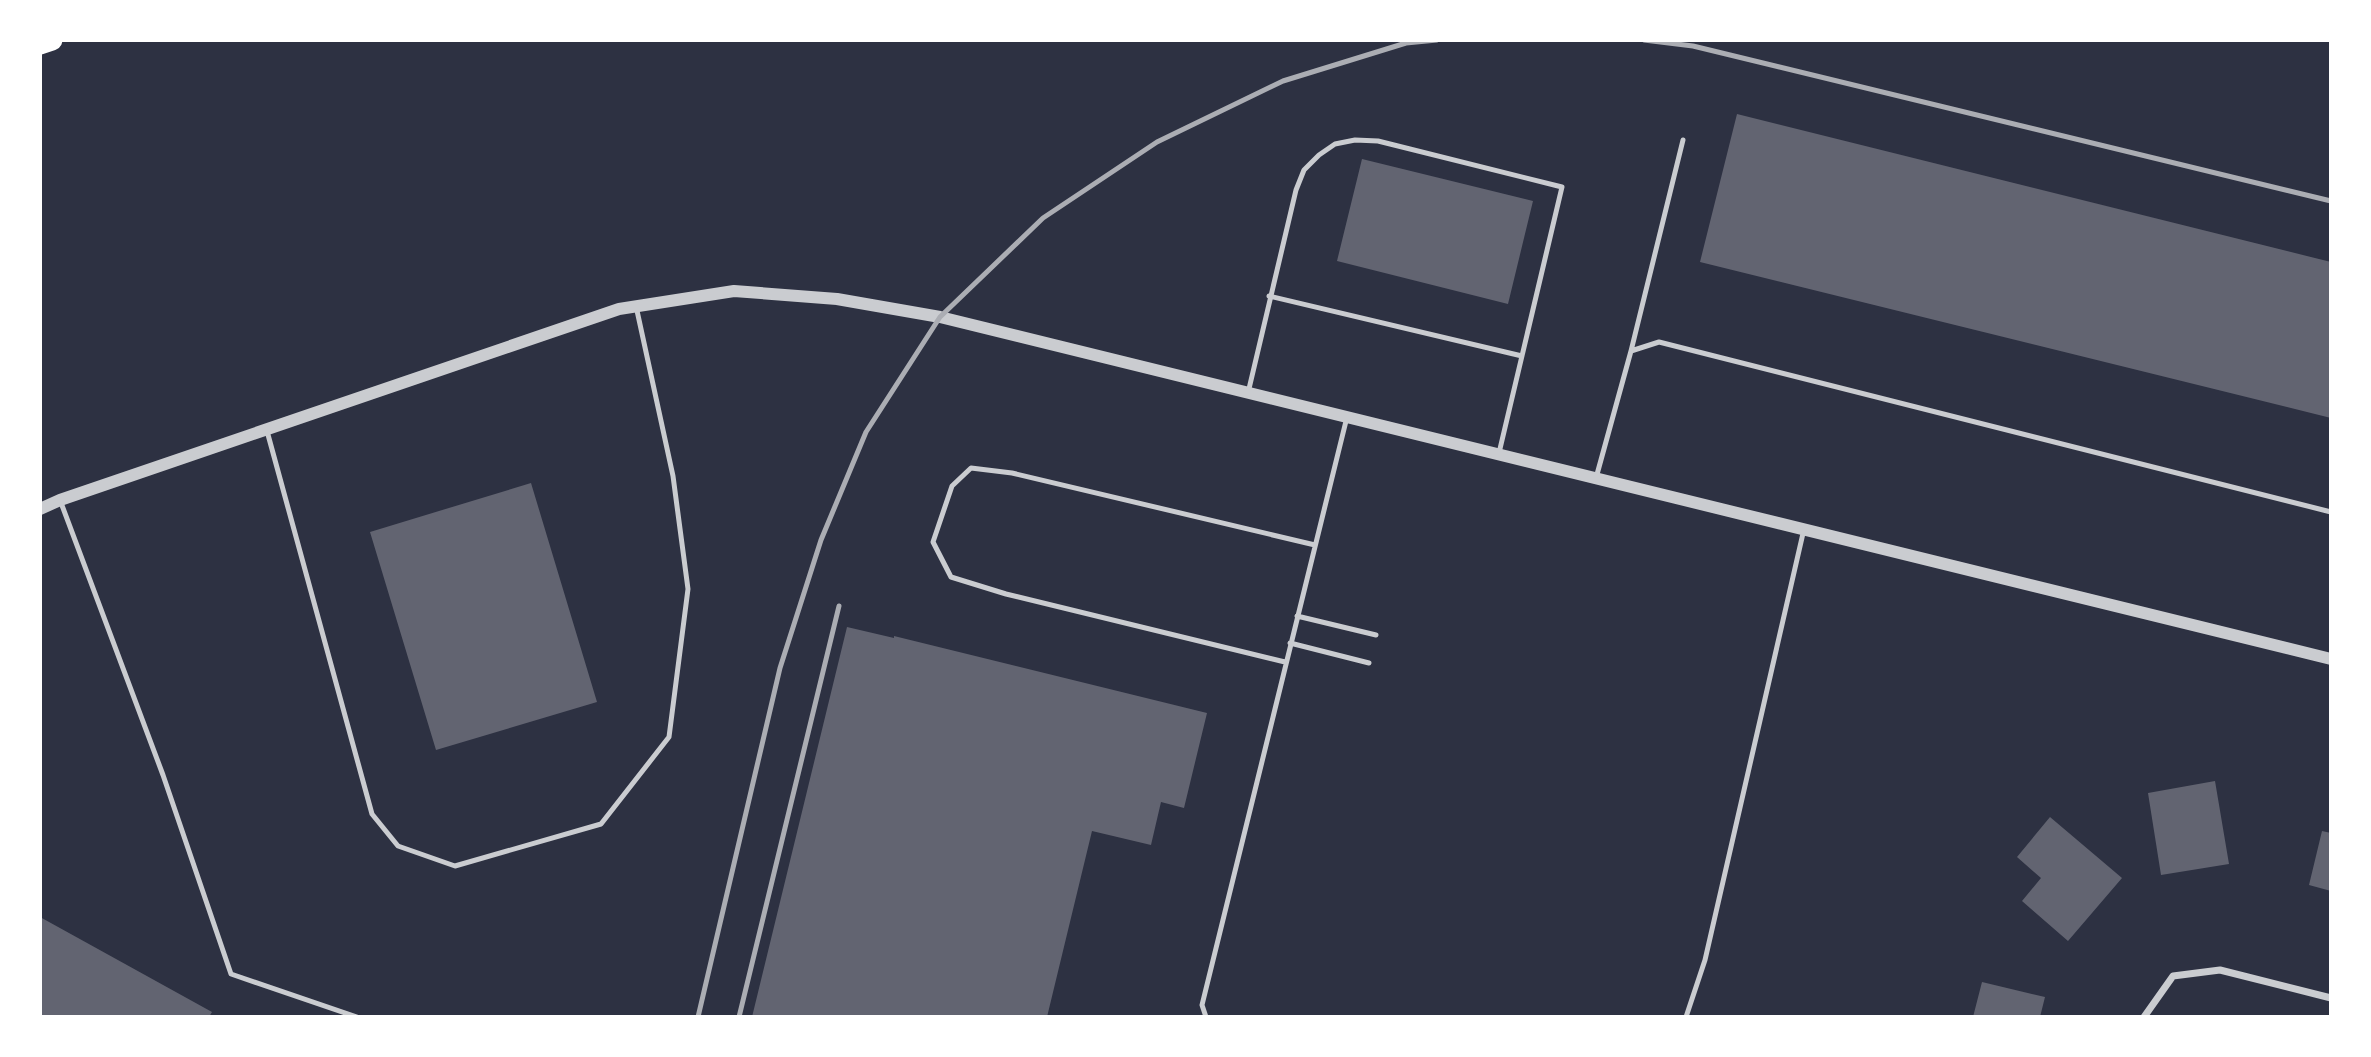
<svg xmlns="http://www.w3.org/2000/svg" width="2371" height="1057" font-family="Figtree,sans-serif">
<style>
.building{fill:#626471}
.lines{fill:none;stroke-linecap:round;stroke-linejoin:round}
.service{stroke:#caccd0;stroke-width:5}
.minor{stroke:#caccd0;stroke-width:7}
.tertiary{stroke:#caccd0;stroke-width:12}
.motorway{stroke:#fff;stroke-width:21}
.rail{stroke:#abadb3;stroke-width:5}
</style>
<rect width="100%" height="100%" fill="#2d3142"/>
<!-- building -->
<path class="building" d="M1737,114L2331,262V418L1700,262Z
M1362,159L1533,201L1508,304L1337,261Z
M531,483L597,702L436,750L370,532Z
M847,627L894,638V636L1207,713L1184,808L1161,802L1151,845L1092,831L1047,1017H752Z
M2215,781L2229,864L2161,875L2148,793Z
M2050,817L2122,878L2068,941L2022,901L2041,878L2017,857Z
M2322,831L2331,833V891L2309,885Z
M40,917L212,1012L209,1017H40Z
M1982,982L2045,997L2040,1017H1973Z"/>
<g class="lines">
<!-- service -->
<path class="service" d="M1269,296L1522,356
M1631,351L1683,140
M1248,393L1296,190L1304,170L1319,155L1335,144L1355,140L1378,141L1562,187L1499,453
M267,431L372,814L398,846L455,866L601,824L669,737L688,589L673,476L636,306
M1596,478L1631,351L1659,342L2331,512
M60,500L163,775L231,974L357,1017
M1297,616L1376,635
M1290,643L1369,663
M1285,662L1006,594L951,577L933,542L952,486L971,468L1012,473L1315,545
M1206,1017L1202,1005L1347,417
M1686,1017L1705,960L1804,529"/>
<!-- minor -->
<path class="minor" d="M2144,1017L2173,976L2220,970L2331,998"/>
<!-- tertiary -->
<path class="tertiary" d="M40,509L60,500L619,309L734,291L837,299L940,317L2331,659"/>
<!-- motorway -->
<path class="motorway" d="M40,44L52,40"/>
<!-- rail -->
<path class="rail" d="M1644,40L1693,46L2331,201
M698,1017L780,668L821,540L866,432L940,317L1043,218L1157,142L1283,81L1406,43L1437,40
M739,1017L839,606"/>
</g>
<!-- border -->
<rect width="2371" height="1057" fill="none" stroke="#ffffff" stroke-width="84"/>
</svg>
